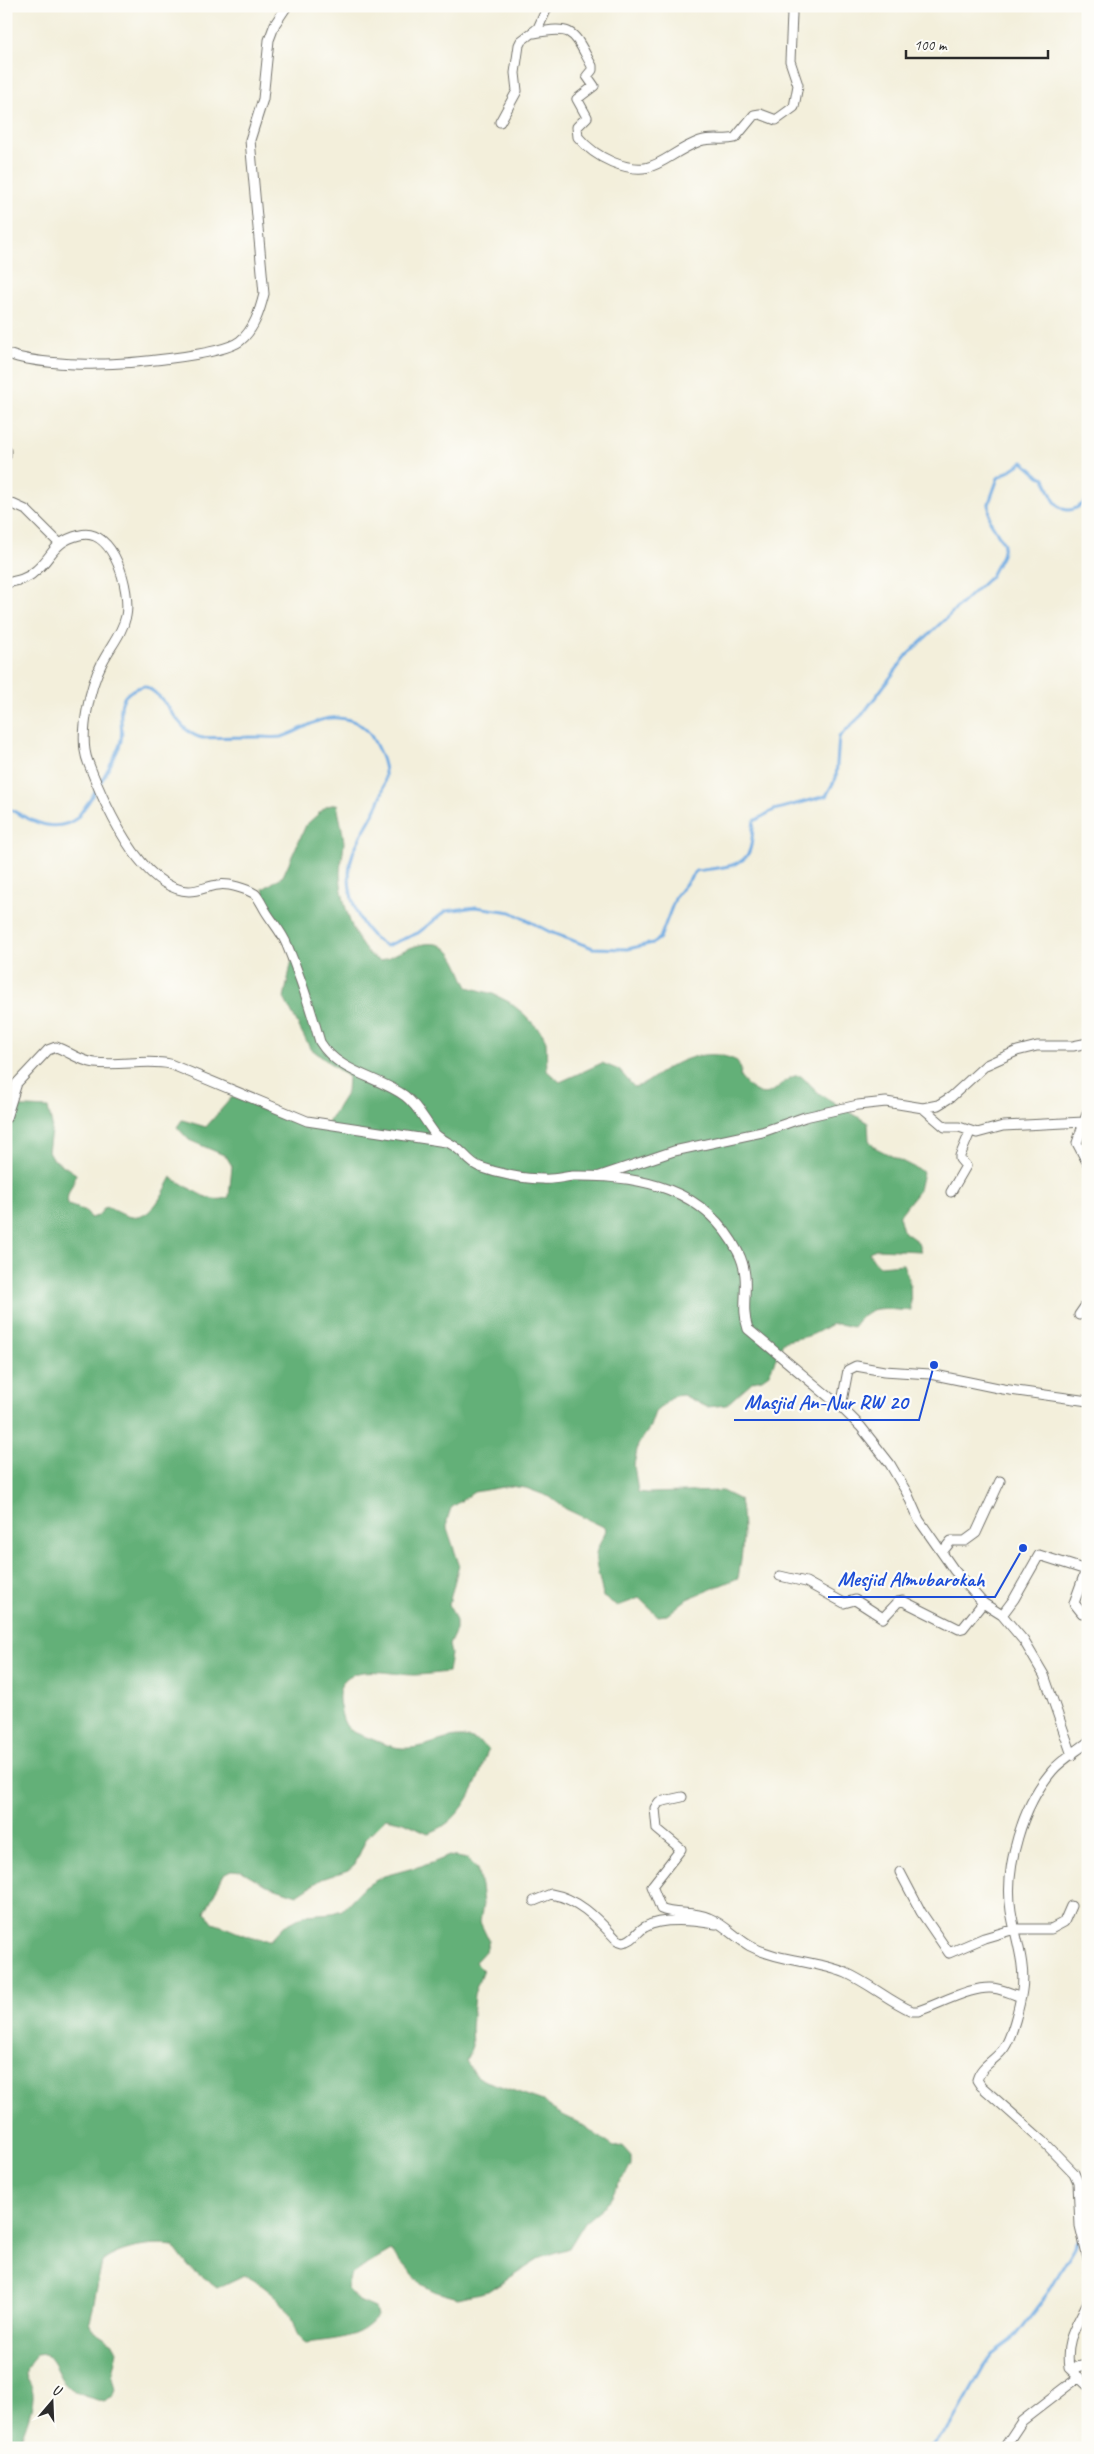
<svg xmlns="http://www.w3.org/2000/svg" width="1094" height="2454" font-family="Caveat,sans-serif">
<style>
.forest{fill:#64b078;stroke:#486e52}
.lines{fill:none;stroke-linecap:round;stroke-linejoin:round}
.stream{stroke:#72ace2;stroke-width:3}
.minor-casing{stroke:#717069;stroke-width:11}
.minor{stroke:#fff;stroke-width:9}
.leader{fill:none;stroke:#1d4ed8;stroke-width:2}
.callout-dot{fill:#1d4ed8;stroke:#fdfcf7;stroke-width:2}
.callout-label{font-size:21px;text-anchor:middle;font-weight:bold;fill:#1d4ed8;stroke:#fdfcf7;stroke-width:4.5;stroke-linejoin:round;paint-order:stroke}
</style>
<rect width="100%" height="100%" fill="#fdfcf7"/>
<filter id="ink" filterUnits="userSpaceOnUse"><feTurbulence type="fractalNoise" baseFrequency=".02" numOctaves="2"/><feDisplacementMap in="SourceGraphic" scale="10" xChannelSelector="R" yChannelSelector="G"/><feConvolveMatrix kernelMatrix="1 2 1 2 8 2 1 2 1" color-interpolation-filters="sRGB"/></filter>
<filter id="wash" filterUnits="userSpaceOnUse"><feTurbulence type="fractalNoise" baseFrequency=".0096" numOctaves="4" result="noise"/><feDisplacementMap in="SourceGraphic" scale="20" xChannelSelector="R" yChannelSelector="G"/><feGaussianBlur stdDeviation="1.12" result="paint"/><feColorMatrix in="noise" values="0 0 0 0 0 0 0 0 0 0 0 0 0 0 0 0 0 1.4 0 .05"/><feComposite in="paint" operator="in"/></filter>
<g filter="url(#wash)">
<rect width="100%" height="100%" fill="#f3efdb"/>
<!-- forest -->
<path class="forest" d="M337,804C339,817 343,830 344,842C344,853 340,863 340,873C341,899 354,951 380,961C398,954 429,934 447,949C456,956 462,976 468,987L493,994L509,1002L524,1014L542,1033L546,1041L547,1071L560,1082L602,1063L619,1070L634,1087C644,1085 649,1081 657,1075C682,1058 709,1047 737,1061L741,1069L740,1077C744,1082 749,1088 755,1091C775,1103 784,1072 801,1076L820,1094L868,1123L869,1140L874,1147L923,1172L919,1190L899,1216L903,1231L918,1242L921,1251L876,1249L869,1252L873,1260L880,1266L903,1264L910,1284L911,1310C882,1312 874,1299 853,1327C826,1320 833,1326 811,1335C803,1338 792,1339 783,1342L769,1374L762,1379L753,1381L726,1405L707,1407L683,1395L674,1396L655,1412L649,1429L638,1445L634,1465L638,1492L647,1493L722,1491L740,1500C745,1526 743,1552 738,1578L687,1599L667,1615L658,1616L639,1598L618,1606L603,1597C602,1586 594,1563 596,1554C597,1545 605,1538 606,1528L566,1509L550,1497L526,1488L509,1486L474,1492L451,1508L447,1520V1528L459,1564L449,1604L456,1621V1630L449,1645L451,1654L448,1672C437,1673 425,1675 414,1675C390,1675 337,1658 339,1700C340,1708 342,1722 348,1728C353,1733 362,1735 369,1738C379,1742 390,1747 401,1748C434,1751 458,1721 488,1749C479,1781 463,1823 428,1833L404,1822L386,1818L367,1837L355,1864L348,1870L322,1879L297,1895L264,1884L242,1871L232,1870L224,1874L205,1912L213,1923C233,1929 250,1941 271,1940L284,1926L305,1915L332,1913L342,1910L364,1887L384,1876L432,1863L449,1856L468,1859L477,1869L481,1886L483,1904L480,1922L489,1941L486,1950L475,1962L483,1970L474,1994L471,2028L472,2046L466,2061L476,2075L483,2080L543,2101C554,2114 576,2119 590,2130C598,2136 605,2142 613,2147L622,2146L631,2156V2165L627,2173L617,2185L609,2202L585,2222L569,2248L541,2257L488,2291L458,2298L436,2292L421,2284L391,2251L351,2274L347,2288L359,2301L375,2308L377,2317C359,2340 333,2339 306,2343C293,2335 296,2325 289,2313C282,2299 258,2281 244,2275L217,2288L189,2267L173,2246C152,2243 119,2248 102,2262L90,2322L93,2330L113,2343L117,2351L112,2373L116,2390L113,2397L104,2402C92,2398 73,2394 65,2384C57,2374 55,2362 45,2354L36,2355C14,2378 35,2379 33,2398C31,2415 23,2432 18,2448H6V1106L48,1108L52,1125L48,1151L52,1158L76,1174C74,1186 65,1192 68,1205L86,1211L90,1218L98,1216L105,1207C115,1209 122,1216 132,1217C152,1220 164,1191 172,1177L173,1179C191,1187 209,1206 229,1197L232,1166L226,1156L189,1140L177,1127L182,1120L206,1127L232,1097C263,1107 292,1123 324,1129L347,1092L348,1077L310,1048L284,998L294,950L267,904L263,889L283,876L306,825L327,806Z"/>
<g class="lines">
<!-- stream -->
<path class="stream" d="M6,807C28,819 54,836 77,818C93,797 108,771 119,747C129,726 105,695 144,686C170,697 175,731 202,738C221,737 240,737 259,737C266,737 275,738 281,737C301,732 317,716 338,718C355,719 367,727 374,741C380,753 386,764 385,777C384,805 362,828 353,853C342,885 356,930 386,946L418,933L446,911L476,907L511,912L550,932L593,948L628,949L653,943L660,938L676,896L696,871C711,868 742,869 749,852C753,844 752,830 754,821L774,810L826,796L836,778L839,737L862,715L908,654L991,576L1002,555L1004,544L990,521L989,503L998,478L1023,462L1039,476L1045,478C1052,502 1063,524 1088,499
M929,2448L951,2426L985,2365L993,2354L1012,2340L1047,2294L1079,2240L1088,2236"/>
</g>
</g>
<g filter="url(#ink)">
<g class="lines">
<!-- minor casing -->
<g class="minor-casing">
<path id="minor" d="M534,33C575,25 573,32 592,66V70L587,76L594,86L577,99L587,117L577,127L578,137C588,149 598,156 612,162C656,180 662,155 700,141C712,137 724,141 735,138L754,115L760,114L776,120L794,107L798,85L790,61L792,14L790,6
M500,122L517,91L515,73L519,45L521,41L538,28L548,6
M6,353C25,362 75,365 97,364C124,364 221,356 240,341C254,330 260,310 264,294L250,140L263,99L269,40L275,24L287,6
M6,450V456
M6,501L26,510L60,544
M6,583C16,581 27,579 34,572C53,558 51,542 80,535C114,527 131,591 126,616C122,634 110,647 102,663C90,686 78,737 88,762C103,801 140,889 189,891C199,891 208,886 218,885C228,883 247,889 255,894C259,898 262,905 265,910C272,922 282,932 287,945C300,976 311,1010 320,1042C339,1073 377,1076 405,1096C419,1107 424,1120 435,1134C440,1139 448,1142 454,1146C464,1152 469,1163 480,1167C499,1174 524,1179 543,1179C553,1180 563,1177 573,1176C641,1175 705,1188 738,1252C753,1281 739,1303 748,1329L841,1407L861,1427L890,1464L907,1493L919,1520L954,1570L983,1603L1002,1615L1024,1641L1044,1675L1072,1755
M923,1108L945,1127H959L977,1133L1003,1126L1084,1122L1077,1143L1088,1164
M6,1118L17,1083L48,1050L56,1047C70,1052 79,1061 95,1063C119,1066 148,1059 170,1064L307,1121L446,1142
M1084,1122L1088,1111
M600,1176L674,1151L762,1132L805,1117L858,1105L886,1102L923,1108L938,1105L951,1097L986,1065L1017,1051L1037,1046H1073L1088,1043
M951,1192L966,1166L960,1159V1156L970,1132
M1079,1315L1088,1302
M841,1407L848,1370L856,1366L884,1371L930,1374L1003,1389L1088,1401
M943,1551L951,1541H965L976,1533L1000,1481
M780,1576L806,1582L844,1603L855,1600L883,1618L898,1602L903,1601L959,1629L963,1628L983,1603
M1002,1615L1014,1599L1039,1555L1086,1570L1074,1603L1082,1613
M1088,1742C1077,1751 1061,1760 1052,1771C1023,1805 1004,1866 1011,1911C1015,1936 1026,1965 1022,1990C1020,2004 1012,2037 1004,2048C996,2060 981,2065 977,2080L981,2086L1043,2141L1074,2173L1078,2182L1080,2226L1088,2259
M682,1797L659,1802L655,1808L657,1829L681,1849L652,1886L661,1909C674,1915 693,1911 709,1918C724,1924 736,1938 750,1946C780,1962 815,1960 846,1973C869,1983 889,2001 912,2011H918C940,2004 976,1983 998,1989C1006,1991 1013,1994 1021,1997
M900,1872L921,1912L949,1953L984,1938L1015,1929H1051L1064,1922L1071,1906
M534,1901L551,1894C580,1899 598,1920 617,1940L623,1942C634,1941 637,1931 645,1927C662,1917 697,1921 716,1924
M1088,2302C1076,2327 1065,2339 1069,2368L1088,2386
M1069,2368L1088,2365
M1004,2448L1022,2421L1079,2377"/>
</g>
<!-- minor -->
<use href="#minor" class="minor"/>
</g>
</g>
<!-- callouts -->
<path class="leader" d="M934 1365L919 1420H734M1023 1548L995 1597H828"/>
<g class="callout-dot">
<circle cx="934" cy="1365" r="5"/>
<circle cx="1023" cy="1548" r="5"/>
</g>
<g class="callout-label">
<text x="826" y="1409">Masjid An-Nur RW 20</text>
<text x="911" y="1586">Mesjid Almubarokah</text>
</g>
<!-- margin -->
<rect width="1094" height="2454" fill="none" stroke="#fdfcf7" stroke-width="25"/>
<!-- north arrow -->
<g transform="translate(52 2402) rotate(19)" stroke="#fdfcf7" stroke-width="4" paint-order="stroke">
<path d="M0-4L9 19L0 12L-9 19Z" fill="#2b2b2b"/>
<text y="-8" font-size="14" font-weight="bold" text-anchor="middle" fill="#2b2b2b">U</text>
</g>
<!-- scale -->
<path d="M906 50v8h142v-8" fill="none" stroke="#2b2b2b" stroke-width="2.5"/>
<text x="914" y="50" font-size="15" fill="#2b2b2b" stroke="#fdfcf7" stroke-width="4" paint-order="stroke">100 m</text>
</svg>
